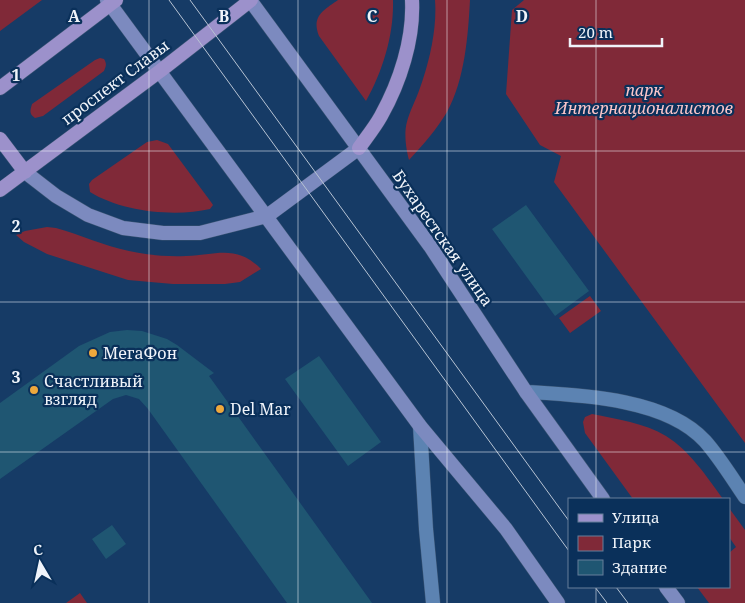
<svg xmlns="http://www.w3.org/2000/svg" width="745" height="603" font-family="'Noto Serif',serif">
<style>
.green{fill:#802938}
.building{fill:#1f5672}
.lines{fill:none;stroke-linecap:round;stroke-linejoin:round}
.minor-casing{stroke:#3a5473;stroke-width:15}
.secondary-casing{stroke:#3a5473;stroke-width:15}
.primary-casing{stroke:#3a5473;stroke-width:15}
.minor{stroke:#5c83b2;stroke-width:14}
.secondary{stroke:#7c8abf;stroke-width:14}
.primary{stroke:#9c91cb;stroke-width:14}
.tram{stroke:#b7c3d3;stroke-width:1}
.grid{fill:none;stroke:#f0f4fa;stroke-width:1;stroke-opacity:0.55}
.poi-dot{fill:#eea83c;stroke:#0a305a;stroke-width:2}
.labels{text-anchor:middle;stroke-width:4.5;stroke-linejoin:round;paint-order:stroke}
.street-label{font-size:16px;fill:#f0f4fa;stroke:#0a305a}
.park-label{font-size:16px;font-style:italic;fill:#fac5c9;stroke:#0a305a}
.poi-label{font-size:16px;fill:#f0f4fa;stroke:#0a305a;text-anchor:start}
.grid-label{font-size:16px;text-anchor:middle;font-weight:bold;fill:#f0f4fa;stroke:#0a305a;stroke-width:4.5;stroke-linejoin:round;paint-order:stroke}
</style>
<rect width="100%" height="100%" fill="#163b66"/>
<!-- green -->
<path class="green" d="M0,0H42L0,31Z
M338,0H393C394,34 383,71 366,101L319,36C311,16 324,10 338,0Z
M435,0H470C468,36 465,79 447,112C437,129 423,145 409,160C399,120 412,115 423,79C431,55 437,25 435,0Z
M524,0H745V443L554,182L561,156L540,145L506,94L512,10Z
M100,58L104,59C107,64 106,66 104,71L43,116L35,118C29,114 30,111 32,104L95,60Z
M157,140L168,144L211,202L213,205L210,209C175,217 122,212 90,192L89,184L92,180L147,142Z
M47,227L56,228C81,235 104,246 129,251C147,255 168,257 186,256C216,255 236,244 261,269L240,282L225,284H173L128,280L47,254L24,242L16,235L25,231Z
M590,296L601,311L570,333L559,318Z
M592,414C616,419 645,423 666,436C690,451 707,477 723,499H633L585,433L583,422L585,417Z
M729,508L745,530V603H709L697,587H729V553L736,547L729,537Z
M80,593L87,603H66Z"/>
<!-- building -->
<path class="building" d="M526,205L589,291L555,316L492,229Z
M127,330L142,331L167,339L177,345L214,373L209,376L372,603H287L148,409L139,399L126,395L113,399L0,479V403L79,346L110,332Z
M319,356L381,442L348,466L285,379Z
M112,525L126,544L106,559L92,539Z"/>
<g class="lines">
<!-- minor casing -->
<g class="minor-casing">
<path id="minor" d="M526,392C580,395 666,398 705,441C720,458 732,478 745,497
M420,426L426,529L433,603"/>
</g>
<!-- secondary casing -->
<g class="secondary-casing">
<path id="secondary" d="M107,0L420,426L506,529L558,603
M250,0L430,246L526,392L603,499
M25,172L56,196L88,215L123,228L163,233H200L267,216L359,148
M666,587L678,603"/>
</g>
<!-- primary casing -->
<g class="primary-casing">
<path id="primary" d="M0,88L116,0
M0,139L25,172
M359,148C366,138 375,127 381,116C400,82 414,39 412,0
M0,190L160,71L251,0"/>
</g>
<!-- minor -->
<use href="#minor" class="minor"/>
<!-- secondary -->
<use href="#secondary" class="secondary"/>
<!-- primary -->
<use href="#primary" class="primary"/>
<!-- tram -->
<path class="tram" d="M169,0L569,551
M190,0L569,521
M595,587L607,603
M616,587L628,603"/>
</g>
<!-- grid -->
<path class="grid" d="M149,0V603M298,0V603M447,0V603M596,0V499M0,151H745M0,302H745M0,452H745M596,587V603"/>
<!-- markers -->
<g class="poi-dot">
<circle cx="93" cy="353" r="5"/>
<circle cx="34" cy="390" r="5"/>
<circle cx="220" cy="409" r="5"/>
</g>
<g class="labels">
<!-- street labels -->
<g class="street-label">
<text transform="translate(115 82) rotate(-37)" y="6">проспект Славы</text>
<text transform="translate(443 238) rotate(55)" y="6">Бухарестская улица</text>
</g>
<!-- park labels -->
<g class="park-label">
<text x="644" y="96">парк<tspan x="644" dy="18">Интернационалистов</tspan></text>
</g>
<!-- poi labels -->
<g class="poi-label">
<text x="103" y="359">МегаФон</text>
<text x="44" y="387">Счастливый<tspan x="44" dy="18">взгляд</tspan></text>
<text x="230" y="415">Del Mar</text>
</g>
</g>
<g class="grid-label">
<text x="74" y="22">A</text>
<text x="224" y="22">B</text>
<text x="372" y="22">C</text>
<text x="522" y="22">D</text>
<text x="16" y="81">1</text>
<text x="16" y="232">2</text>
<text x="16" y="383">3</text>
</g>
<!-- legend -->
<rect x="568" y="498" width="162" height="90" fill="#0a305a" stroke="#667e9a"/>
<rect x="578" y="514" width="25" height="8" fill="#9c91cb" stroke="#667e9a"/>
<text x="612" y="523" font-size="15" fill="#f0f4fa">Улица</text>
<rect x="578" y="536" width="25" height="15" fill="#802938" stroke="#667e9a"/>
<text x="612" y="548" font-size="15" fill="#f0f4fa">Парк</text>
<rect x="578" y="560" width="25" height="15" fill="#1f5672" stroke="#667e9a"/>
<text x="612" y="573" font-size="15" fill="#f0f4fa">Здание</text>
<!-- north arrow -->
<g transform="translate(40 563) rotate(351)" stroke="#0a305a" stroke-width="4" paint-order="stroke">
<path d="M0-4L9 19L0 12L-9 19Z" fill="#f0f4fa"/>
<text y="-8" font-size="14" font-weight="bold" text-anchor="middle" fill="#f0f4fa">С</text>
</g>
<!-- scale -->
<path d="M570 38v8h92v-8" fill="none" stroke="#f0f4fa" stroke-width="2.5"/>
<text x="578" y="38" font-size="15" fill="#f0f4fa" stroke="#0a305a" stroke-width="4" paint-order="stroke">20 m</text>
</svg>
